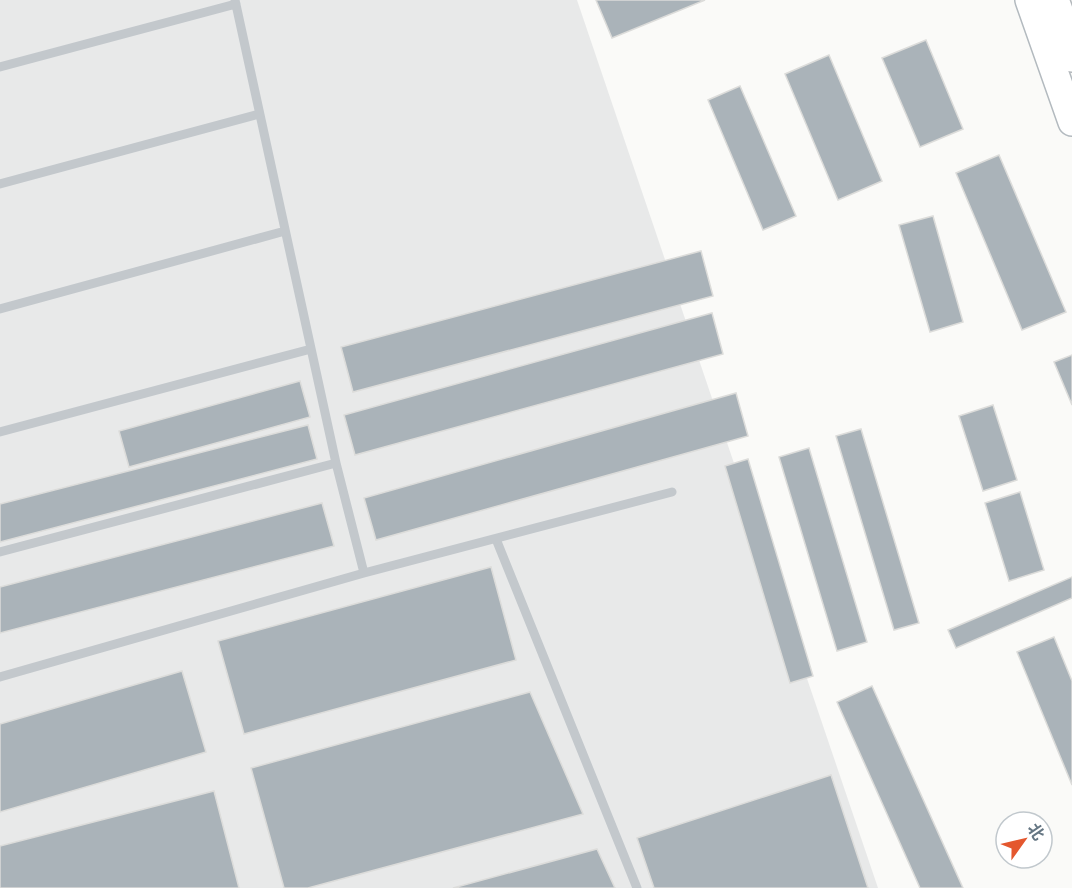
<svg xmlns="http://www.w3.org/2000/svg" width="1072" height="888" font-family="'Public Sans','Noto Sans SC',sans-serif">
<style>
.built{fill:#e8e9e9}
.building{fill:#aab3b9;stroke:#dcdcda;stroke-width:1.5}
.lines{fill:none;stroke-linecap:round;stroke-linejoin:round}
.secondary-casing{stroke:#b3babf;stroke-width:30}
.highway-casing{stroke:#b4b9bd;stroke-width:36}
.lane{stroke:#c3c8cc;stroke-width:9}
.secondary{stroke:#fff;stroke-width:27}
.highway{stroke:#fff;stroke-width:33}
</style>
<rect width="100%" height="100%" fill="#fafaf8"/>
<!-- built -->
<path class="built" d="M0,0H577L878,888H0Z"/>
<!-- building -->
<path class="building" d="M596,0H705L612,38Z
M926,40L963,129L920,147L882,58Z
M829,55L882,181L838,200L785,74Z
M740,86L796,216L763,230L708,100Z
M999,155L1066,312L1022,330L956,173Z
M933,216L963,322L930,332L899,225Z
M701,251L713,296L353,392L341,347Z
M712,313L723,354L355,455L344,415Z
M1072,355V405L1054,362Z
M300,381L310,417L129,467L119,431Z
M736,393L748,436L376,540L364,498Z
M993,405L1017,480L983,491L959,416Z
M308,425L317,459L0,542V504Z
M861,429L919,623L894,630L836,436Z
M809,448L867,642L837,651L779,457Z
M748,459L813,676L790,683L725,466Z
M1020,492L1044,570L1009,581L985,503Z
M322,503L334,546L0,633V587Z
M491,567L516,660L244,734L218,641Z
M1072,577V598L956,648L948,630Z
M1054,637L1072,681V785L1017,652Z
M182,671L206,752L0,812V724Z
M872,686L963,888H920L837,702Z
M530,692L583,814L308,888H284L251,768Z
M831,775L868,888H654L637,838Z
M214,791L239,888H0V846Z
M597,849L615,888H453Z"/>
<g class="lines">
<!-- secondary casing -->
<g class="secondary-casing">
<path id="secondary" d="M1029,0L1072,122"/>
</g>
<!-- highway casing -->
<g class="highway-casing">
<path id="highway" d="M1052,0L1072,55"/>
</g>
<!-- lane -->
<path class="lane" d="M235,0L336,463L364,573
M0,67L236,4
M0,184L259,114
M0,309L285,231
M0,432L311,349
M496,539L637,888
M0,552L336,463
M0,677L364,573L672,492"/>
<!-- secondary -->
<use href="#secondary" class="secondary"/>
<!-- highway -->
<use href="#highway" class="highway"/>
</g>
<!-- north arrow -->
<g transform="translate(1024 840) rotate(56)"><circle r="28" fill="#ffffff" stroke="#c1c8cd" stroke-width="1.5"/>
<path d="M0-4.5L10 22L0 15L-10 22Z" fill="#e4572e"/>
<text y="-9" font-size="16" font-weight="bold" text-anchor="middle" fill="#657683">北</text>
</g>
</svg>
